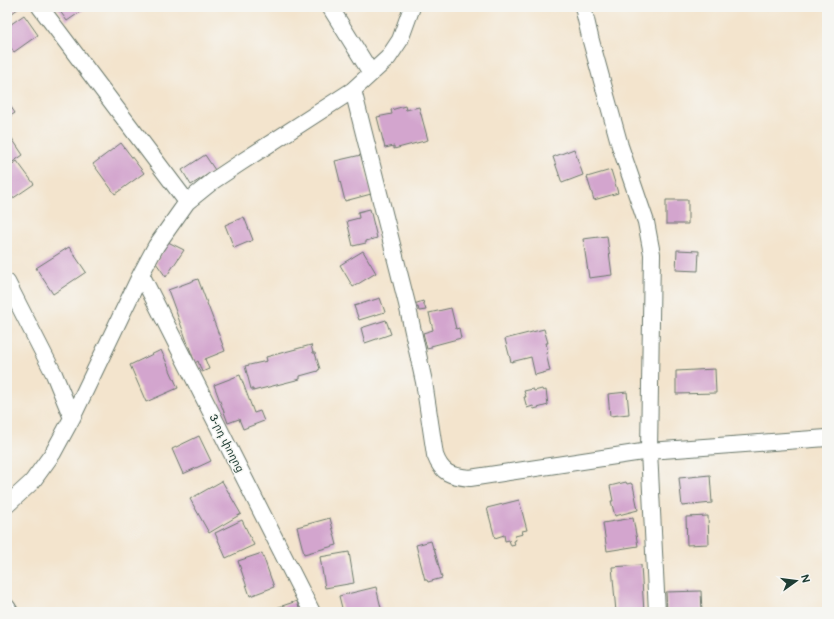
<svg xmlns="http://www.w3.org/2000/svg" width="834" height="619" font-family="'Balsamiq Sans','Noto Sans Armenian',sans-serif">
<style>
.building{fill:#d3a5ce}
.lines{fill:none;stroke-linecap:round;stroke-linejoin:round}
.minor-casing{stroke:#69776a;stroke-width:18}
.minor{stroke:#fff;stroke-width:16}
.labels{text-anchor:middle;stroke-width:3;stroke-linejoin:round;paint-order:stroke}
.street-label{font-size:11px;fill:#1f3d34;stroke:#f6f6f2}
</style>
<rect width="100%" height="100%" fill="#f6f6f2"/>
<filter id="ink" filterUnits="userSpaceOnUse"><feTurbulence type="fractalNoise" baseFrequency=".025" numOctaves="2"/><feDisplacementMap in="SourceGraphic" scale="8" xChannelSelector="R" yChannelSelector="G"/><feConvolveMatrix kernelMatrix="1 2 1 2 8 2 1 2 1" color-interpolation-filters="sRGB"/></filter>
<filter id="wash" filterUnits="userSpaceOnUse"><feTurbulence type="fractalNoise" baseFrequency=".012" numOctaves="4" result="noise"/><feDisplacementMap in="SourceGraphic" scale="16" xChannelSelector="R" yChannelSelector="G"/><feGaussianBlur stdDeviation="0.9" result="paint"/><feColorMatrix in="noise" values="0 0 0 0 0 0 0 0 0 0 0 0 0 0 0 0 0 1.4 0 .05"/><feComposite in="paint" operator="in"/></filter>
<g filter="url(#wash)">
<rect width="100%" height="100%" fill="#f3e4cd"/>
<g id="blocks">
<!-- building -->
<path class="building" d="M7,7H18L19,8L7,17Z
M57,7H85L86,8L67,21Z
M24,15L38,35L14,52L7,43V27Z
M7,101L15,113L7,118Z
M405,106L406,110L419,107L428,140L394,149V146L385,148L377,117L392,114L391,110Z
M7,131L23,155L7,166Z
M121,143L144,173L115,194L93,164Z
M574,149L583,175L562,183L553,157Z
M205,155L215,170L191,185L182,170Z
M361,155L371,194L345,201L335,161Z
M17,161L34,184L12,199L7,192V168Z
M611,170L618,193L594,200L587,177Z
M666,200H688V224H666Z
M370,209L377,238L366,241V243L353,246L347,221L359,218L358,212Z
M244,217L253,240L234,248L225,225Z
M607,236L612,275L589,278L583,239Z
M168,242L184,250L166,277L156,263Z
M69,247L86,272L53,294L36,268Z
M677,250L699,251L698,271L676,270Z
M363,251L376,273L353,287L340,265Z
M198,279L225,351L205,359L209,369L202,372L198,361L195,363L168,290Z
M380,298L385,312L359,320L354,306Z
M423,301L426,310L419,311L418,307L412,309L411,305Z
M451,308L456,329L459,328L461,338L431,346V348L427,349L423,333L433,330L429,313Z
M386,320L391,334L365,343L361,328Z
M544,329L548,343H546L548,352L546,353L550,371L535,375L531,357L511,362L505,339Z
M311,345L313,353H315L320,369L318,370V371L300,376V379L253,391V389H251L245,366L267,361L266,357Z
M161,350L178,388L146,402L130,365Z
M715,369L716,393L676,394V371Z
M240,375L254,413L260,411L264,421L243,429L239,419L228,423L214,385Z
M533,389L534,391L542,389L543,391L546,390L548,405L534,409L533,406L527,408L524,397H526L524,391Z
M627,392L629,414L610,416L608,394Z
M199,436L211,461L183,474L172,449Z
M710,475L712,503L682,506L679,478Z
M222,481L241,514L209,533L190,499Z
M626,482L627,484L631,483L632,485H633L638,510L615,516L611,501H613L610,486Z
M519,500L527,530L522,531L523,534L515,536L516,540L514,541L515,545L511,546L509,540L505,541L504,535L495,538L487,508Z
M708,516L709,544L687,545L686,517Z
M330,518L337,545L304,554L297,527Z
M633,518L638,546L607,551L603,523Z
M242,520L254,545L226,558L215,533Z
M431,541L433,548H434L442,578L428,582L427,580H425L416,545Z
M349,552L354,583L325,588L320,557Z
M262,553L274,587L250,596L238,561Z
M641,565L644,612H616L612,567Z
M376,587L382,612H343L339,596Z
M701,591L702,612H667L666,592Z
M297,601L300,612H264Z"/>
</g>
</g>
<g filter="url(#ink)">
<use href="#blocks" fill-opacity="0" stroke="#69776a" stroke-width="1"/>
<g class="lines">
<!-- minor casing -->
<g class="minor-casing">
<path id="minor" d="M40,7L187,202
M330,7L371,73
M583,7L591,41L620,146L646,222L652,254L649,451L657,612
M353,90L407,304L424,382L435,455C442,474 451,476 470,478L649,451L827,438
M141,274L312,612
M7,282L54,374L72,418
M7,505L32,482L53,453L72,418L141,274L156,246L187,202L213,181L240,163L353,90L388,58L400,40L412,7
M7,607L10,612"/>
</g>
<!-- minor -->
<use href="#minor" class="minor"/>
</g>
</g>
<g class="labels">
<!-- street labels -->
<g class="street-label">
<text transform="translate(227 443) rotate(63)" y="4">3-րդ փողոց</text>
</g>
</g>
<!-- margin -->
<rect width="834" height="619" fill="none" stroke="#f6f6f2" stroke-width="24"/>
<!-- north arrow -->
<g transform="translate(796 581) rotate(76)" stroke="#f6f6f2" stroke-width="3" paint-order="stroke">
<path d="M0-3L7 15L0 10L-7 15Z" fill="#1f3d34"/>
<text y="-6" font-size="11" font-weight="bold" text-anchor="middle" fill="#1f3d34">N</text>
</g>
</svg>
